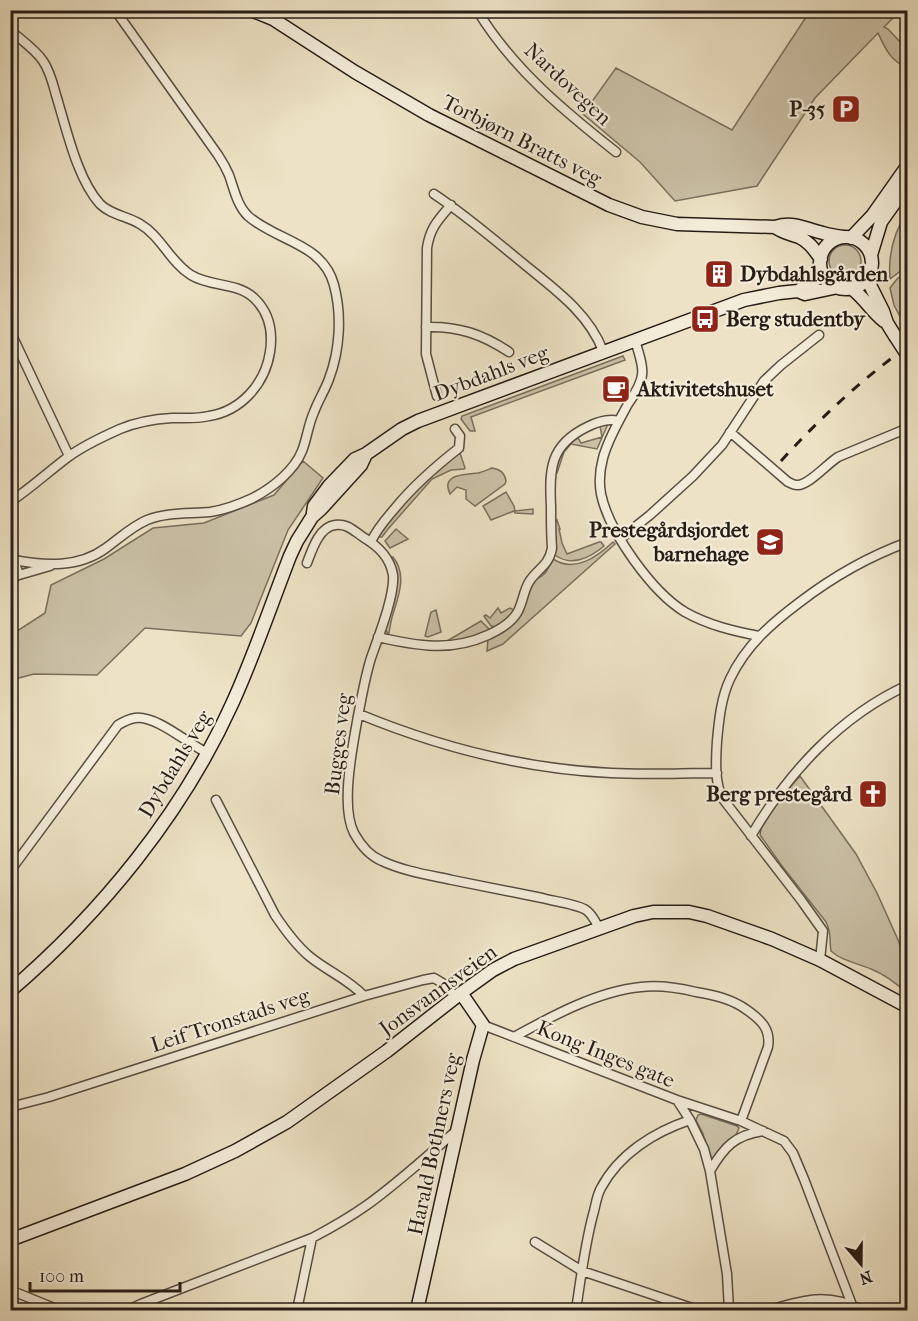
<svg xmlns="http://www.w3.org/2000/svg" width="918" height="1321" font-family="'IM FELL French Canon',serif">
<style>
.green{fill:#cbc1a7;stroke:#796f5e;stroke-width:1.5}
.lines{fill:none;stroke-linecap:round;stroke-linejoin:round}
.street-casing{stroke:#584e42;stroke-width:11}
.secondary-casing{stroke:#271d16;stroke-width:15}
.street{stroke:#f3ecd9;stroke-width:8}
.secondary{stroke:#f3ecd9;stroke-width:12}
.rail{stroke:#271d16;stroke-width:3;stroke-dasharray:10 10;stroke-linecap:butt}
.secondary-bridge-casing{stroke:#271d16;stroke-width:15;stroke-linecap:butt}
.secondary-bridge{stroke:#f3ecd9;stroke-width:12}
.labels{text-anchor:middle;stroke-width:4.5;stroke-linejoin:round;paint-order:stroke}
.street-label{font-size:21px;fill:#271d16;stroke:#f3ecd9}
.poi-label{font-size:21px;font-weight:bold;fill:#271d16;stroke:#f3ecd9;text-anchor:end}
</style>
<rect width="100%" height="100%" fill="#ede2c5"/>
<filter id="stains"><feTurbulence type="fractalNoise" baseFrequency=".00333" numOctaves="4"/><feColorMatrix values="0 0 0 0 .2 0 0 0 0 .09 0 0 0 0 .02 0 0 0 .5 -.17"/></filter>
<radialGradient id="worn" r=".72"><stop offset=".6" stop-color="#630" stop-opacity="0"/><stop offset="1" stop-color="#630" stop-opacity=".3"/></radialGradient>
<!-- green -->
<path class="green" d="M810,11H900L884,27L888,29L903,45L907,43V66C892,65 883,44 878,33L815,98L757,186L675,201L640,162L583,114L616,68L732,130Z
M907,212V266L890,279C888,255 894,232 907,212Z
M829 261a16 16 0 1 1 32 0a16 16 0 1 1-32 0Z
M907,271L908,326L906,328L894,305L890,288L897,279Z
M623,356L625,360L471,417L475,431H470L461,419L462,416Z
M606,424H608L597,449L571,444L564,452L557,473L554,472C558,457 565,447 577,436L581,443L602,437L600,426Z
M460,453L465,468L464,469L451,470L432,479L388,529L382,537H379L380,531L413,491L444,464Z
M303,461L323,478L288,530L251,623L241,636L145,628L97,675L34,674L11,680V635L45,613L51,585L104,559L153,528L204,523L274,495Z
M492,468C499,469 505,473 506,481L505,484L475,506L466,499V490L457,487L450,494C440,473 466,475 478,473C483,472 487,470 492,468Z
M506,492L514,506L515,511L533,509V514L515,513L514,511L491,520L483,506Z
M557,520L560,529H559L562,543L567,554L599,542H601L604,546C590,558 571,567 555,555V522Z
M396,529L408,539L390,548L385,541Z
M613,542L615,544L503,644L487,651L488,639L512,625L517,620L521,614L529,587L534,580L542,576L546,572L553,559C575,573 597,557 613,542Z
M391,557H393C407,574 399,595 393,614C391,620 390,627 389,633L388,634L385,629L397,584V576Z
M498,608L501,613L510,608L514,610L511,616L497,627L491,626L484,616L486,615L490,618Z
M436,610L441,632L428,637L425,636L431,612Z
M481,621L490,630L475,637L447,643V641Z
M800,776L856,854L877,893L899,942L907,969V993C897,984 884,974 871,969C857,963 842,961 831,951C829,939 832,934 826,922L782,866L760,835C762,814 786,792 800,776Z
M701,1114L737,1126L739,1128L736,1135L730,1139L713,1158H710L703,1134L696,1120L698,1115Z"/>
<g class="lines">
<!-- street casing -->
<g class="street-casing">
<path id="street" d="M477,10C512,68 564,111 616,152
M10,15L17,10
M10,30C21,40 35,49 43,61C50,71 53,84 56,95C66,127 77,179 100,204C111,215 127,216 140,224C161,236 170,262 191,275C210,287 237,282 254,298C270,313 273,332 270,352C265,384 241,411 209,416C196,419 185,418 172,418C154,419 137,422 120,429C102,437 83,446 68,457C48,472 31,488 10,502
M434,194C464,214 491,237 519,260C550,286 588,311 603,351
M426,327C458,326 482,334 509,352
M10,331L69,456
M635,339C637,350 644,364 642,375C641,385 634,395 628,404C619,421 608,439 603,458C600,469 599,483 601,494C609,532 652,592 685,612C708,625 733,631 759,636
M437,396L426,354L427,248C430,228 438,220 451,205
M730,432L788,482C791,483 793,485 797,485C808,486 827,464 838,457L908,428
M620,539L650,515L693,476L722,445L764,381L781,365L819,335
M371,542C377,528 387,518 396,507C415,484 436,466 459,448L460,436L455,429
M10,551L14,560C45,566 79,568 106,548C120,538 131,527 147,520C167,512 189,514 210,512C225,510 240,504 253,498C272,488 294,471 302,451C307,439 308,425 314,412C318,401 325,390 329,379C340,350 342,315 334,285C323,243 276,241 248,216C237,205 234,189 229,175C226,168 222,161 218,155L115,10
M307,563C312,550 319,527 335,525C347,523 354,531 363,537C378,546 390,557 393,575C395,595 378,638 371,658C365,677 362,696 358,716C353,745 340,806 354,833C360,844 370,856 382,861C403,871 429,875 452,880C482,886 512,892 542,898C552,901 577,904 586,910C592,914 595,921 599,928
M19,575L50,566
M10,578L19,575L14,560
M378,637C417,646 451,652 488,635C499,630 511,623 517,613C523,603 523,592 529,582C537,569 549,566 552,548C551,534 551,520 551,506C549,469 550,445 587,427C597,422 608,418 618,421
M359,714C439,747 525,769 611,773C646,775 682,773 717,773
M216,800L275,915C285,930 296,945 309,956C327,971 348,979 364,996
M751,836C788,773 840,716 908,685
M10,871L118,725C123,722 129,719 135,718C156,715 187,743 207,753
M820,960L823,931L801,900L723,799C714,782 716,759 717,741C719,720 721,698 730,679C746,645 772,623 800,602C834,576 867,557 908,542
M483,1025L677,1100L690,1120L704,1149L710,1171L727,1274L729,1310
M514,1037C552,1016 598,991 641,987C659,985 679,988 696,992C714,995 732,999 747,1010C761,1020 771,1029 768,1047L741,1121
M677,1100L741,1121L784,1141L793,1153L804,1179L852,1305
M10,1107L49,1097L364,996L423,980L434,978L444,984L456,997
M710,1171C724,1147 735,1135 763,1131
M535,1242L582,1271L698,1310
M10,1290L59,1310
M128,1310L141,1304L312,1238C331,1228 350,1217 367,1205C399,1182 427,1156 456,1131
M297,1310L312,1238
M576,1310C581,1277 585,1243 594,1211C596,1203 597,1195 601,1188C619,1154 654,1132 690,1120
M769,1310C803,1300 828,1292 862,1310"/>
</g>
<!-- secondary casing -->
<g class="secondary-casing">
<path id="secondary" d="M251,10L273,19L355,72L429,115L609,205L642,217L677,224L775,227C795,221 805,229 823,233C829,235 836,236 843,237
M775,227C783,233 791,234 799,237C810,242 815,251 821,259
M820 263a26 26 0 1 1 52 0a26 26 0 1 1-52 0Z
M851,238L872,216L908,165
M871,255L881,222L908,184
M868,278L871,287L883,311L887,323L895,336
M851,288C864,297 871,311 884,321
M798,291L823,275
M313,513L314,506L329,486L355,459L366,454L402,429L418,421L744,300L779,293L798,291L805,294L838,287
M10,991C101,913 182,814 232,704C254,656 271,605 290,556L297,541L312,517L321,509L361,465L366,454
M10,1240L185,1174L235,1151L287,1122L387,1051L461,993L493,970L514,959L634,916L653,912H689L707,916L772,939L820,960L908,1007
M417,1310L473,1060L483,1025L461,993"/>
</g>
<!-- street -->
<use href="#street" class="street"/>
<!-- secondary -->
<use href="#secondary" class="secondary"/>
<!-- rail -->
<path class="rail" d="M781,461C820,418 861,380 908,346"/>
<!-- secondary-bridge casing -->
<g class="secondary-bridge-casing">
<path id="secondary-bridge" d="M895,336L908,356"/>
</g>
<!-- secondary-bridge -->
<use href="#secondary-bridge" class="secondary-bridge"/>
</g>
<!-- icons -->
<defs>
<g id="parking-square" transform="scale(1.5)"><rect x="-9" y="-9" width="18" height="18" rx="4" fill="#8f2418" stroke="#f3ecd9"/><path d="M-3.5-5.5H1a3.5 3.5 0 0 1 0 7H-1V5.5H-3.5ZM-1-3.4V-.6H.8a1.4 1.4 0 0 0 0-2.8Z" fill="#fff"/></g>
<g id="building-square" transform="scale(1.5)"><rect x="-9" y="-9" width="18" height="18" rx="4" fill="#8f2418" stroke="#f3ecd9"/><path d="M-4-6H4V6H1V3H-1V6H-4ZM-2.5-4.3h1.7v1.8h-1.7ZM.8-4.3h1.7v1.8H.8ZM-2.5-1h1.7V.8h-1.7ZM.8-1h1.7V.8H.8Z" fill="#fff"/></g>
<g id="bus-square" transform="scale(1.5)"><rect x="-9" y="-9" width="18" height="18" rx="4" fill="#8f2418" stroke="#f3ecd9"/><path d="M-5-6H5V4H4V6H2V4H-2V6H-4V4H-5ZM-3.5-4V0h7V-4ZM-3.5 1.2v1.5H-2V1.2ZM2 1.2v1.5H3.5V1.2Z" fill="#fff"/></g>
<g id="cafe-square" transform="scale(1.5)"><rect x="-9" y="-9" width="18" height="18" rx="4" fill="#8f2418" stroke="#f3ecd9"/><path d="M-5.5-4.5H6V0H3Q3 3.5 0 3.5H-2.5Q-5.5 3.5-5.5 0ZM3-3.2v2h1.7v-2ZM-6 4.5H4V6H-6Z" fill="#fff"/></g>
<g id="school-square" transform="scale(1.5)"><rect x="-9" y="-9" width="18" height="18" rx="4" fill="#8f2418" stroke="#f3ecd9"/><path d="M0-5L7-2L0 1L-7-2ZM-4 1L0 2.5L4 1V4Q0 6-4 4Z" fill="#fff"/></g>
<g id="church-square" transform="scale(1.5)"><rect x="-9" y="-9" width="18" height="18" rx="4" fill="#8f2418" stroke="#f3ecd9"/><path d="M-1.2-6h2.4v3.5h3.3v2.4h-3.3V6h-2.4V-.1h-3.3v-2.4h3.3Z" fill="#fff"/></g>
</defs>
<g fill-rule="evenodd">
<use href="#parking-square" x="846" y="109"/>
<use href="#building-square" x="719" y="274"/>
<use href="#bus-square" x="705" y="319"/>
<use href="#cafe-square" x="616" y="389"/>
<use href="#school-square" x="770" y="542"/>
<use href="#church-square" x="873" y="794"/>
</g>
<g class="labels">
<!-- street labels -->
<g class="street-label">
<text transform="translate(568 84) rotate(43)" y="7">Nardovegen</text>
<text transform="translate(522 140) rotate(27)" y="7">Torbjørn Bratts veg</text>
<text transform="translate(491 373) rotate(-21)" y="7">Dybdahls veg</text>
<text transform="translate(338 744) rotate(-83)" y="7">Bugges veg</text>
<text transform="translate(175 764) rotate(-59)" y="7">Dybdahls veg</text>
<text transform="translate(438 990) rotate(-36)" y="7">Jonsvannsveien</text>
<text transform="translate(230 1020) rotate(-18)" y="7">Leif Tronstads veg</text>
<text transform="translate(606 1054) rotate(22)" y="7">Kong Inges gate</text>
<text transform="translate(434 1144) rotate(-78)" y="7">Harald Bothners veg</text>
</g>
<!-- poi labels -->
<g class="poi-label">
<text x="825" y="116">P-35</text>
<text x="740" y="281" text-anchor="start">Dybdahlsgården</text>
<text x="726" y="326" text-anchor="start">Berg studentby</text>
<text x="637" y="396" text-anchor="start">Aktivitetshuset</text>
<text x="749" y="537">Prestegårdsjordet<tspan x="749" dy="24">barnehage</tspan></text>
<text x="852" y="801">Berg prestegård</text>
</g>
</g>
<!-- margin -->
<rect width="918" height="1321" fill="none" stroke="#ede2c5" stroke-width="36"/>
<rect x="12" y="12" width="894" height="1297" fill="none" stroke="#271d16" stroke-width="3"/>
<rect x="18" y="18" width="882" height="1285" fill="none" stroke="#271d16" stroke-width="1.5"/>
<!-- north arrow -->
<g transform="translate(861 1264) rotate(160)" stroke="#f3ecd9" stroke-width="4.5" paint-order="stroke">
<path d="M0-4.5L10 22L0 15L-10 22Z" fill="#271d16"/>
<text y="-9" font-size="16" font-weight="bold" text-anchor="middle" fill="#271d16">N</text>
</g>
<!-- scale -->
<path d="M30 1282v9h150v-9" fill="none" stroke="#271d16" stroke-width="3"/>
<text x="39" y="1282" font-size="18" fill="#271d16" stroke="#f3ecd9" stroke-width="4.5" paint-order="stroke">100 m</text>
<rect width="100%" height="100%" filter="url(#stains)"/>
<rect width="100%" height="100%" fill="url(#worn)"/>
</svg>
